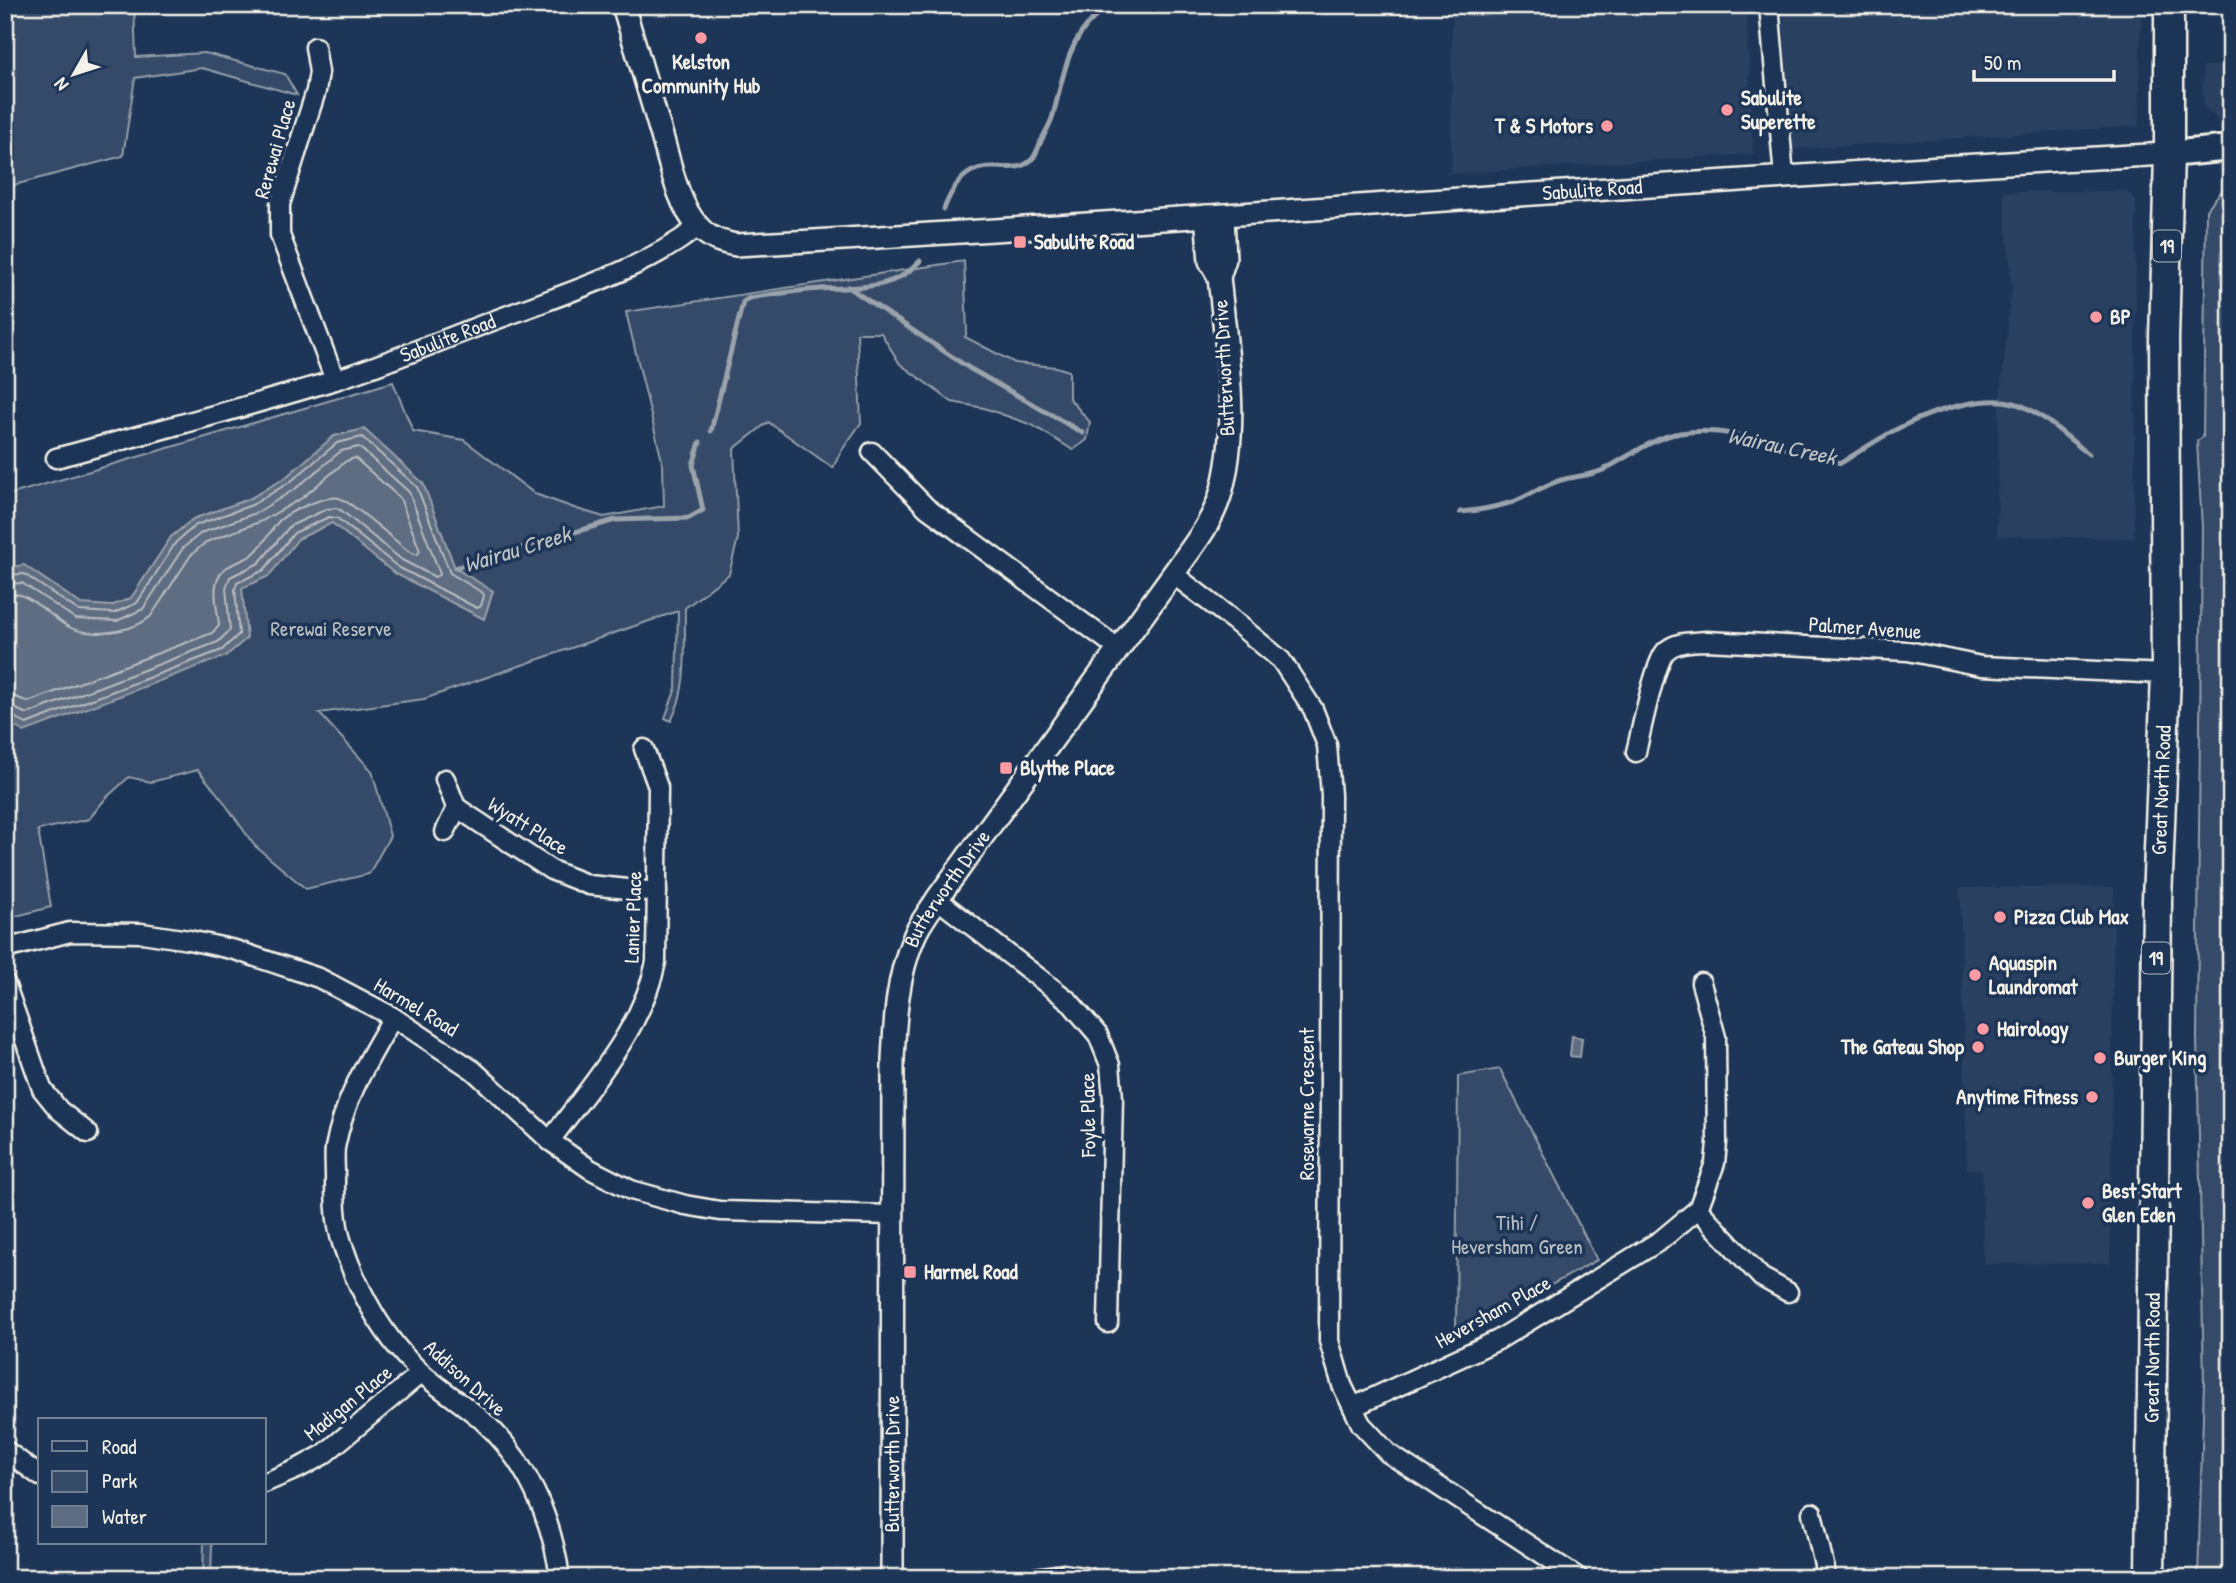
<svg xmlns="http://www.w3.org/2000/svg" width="2236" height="1583" font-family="'Patrick Hand',sans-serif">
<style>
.built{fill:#2a4060}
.green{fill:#354a67;stroke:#949ea8;stroke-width:2}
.water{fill:#5e6d82;stroke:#9aa2ab;stroke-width:2}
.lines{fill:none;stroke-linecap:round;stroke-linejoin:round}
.shore{stroke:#b8bcbf;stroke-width:2}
.stream{stroke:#9aa2ab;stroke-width:5}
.minor-casing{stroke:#f4f1e8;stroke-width:23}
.tertiary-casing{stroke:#f4f1e8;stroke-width:26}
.secondary-casing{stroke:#f4f1e8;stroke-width:30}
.primary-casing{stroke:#f4f1e8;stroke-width:33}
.minor{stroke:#1d3557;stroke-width:18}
.tertiary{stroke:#1d3557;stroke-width:21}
.secondary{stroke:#1d3557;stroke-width:24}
.primary{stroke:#1d3557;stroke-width:28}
.poi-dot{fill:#ff9aa2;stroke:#1d3557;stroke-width:2.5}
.labels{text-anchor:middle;stroke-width:7;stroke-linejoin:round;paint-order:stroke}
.shield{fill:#1d3557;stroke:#b4b9bc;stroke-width:2}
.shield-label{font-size:19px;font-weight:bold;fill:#f4f1e8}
.poi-label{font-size:21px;font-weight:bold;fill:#f4f1e8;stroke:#1d3557;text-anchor:start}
.street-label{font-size:21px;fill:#f4f1e8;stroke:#1d3557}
.park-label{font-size:21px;fill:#bbbfc1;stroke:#1d3557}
.water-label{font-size:23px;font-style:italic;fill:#c0c3c4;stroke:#1d3557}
</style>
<rect width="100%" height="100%" fill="#1d3557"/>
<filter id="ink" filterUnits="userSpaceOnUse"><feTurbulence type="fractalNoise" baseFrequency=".0143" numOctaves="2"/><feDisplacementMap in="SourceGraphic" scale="14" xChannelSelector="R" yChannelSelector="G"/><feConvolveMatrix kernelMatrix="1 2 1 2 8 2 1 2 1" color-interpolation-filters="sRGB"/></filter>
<g filter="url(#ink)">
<!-- built -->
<path class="built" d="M1452,5H1746L1753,154L1443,174L1451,171Z
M1782,5H2141L2139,126L1792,149Z
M2231,65V120L2218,121L2203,105V66Z
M2126,191L2136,200L2134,538L1997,536L1999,406L2012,286L2003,192Z
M2114,887L2110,1263L1983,1264L1982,1170L1967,1169L1960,888Z"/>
<!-- green -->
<path class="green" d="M5,5H134L136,57L205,53L285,74L297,95L202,68L135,78L123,156L10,186L5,180Z
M2224,177H2231V1578H2198L2204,1383L2197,1037L2202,527L2197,441L2203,437L2206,210L2224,188Z
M964,261L967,331L965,337L1015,363L1056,367L1069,371V398L1090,422L1087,440L1073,450L1032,425L984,408L952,402L900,364L881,333H857L861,423L840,453L833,468L768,422L734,449L738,538L729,574L685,608C684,645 689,687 671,721L665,718L676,688L678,611L424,699L319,713L372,771L390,836L369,874L306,889L254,845L221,798L198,770L151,782L129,777L106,798L89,819L38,830L51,907L5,919V500L8,495L393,382L413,431L464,440L535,494L577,509L604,517L664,506L663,465L626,312Z
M1500,1069L1597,1260L1456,1337L1458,1076Z
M204,1543H212L211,1578H203Z"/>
<!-- water -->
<path class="water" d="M364,429L423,483L455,568L493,591L484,619L394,573L332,523L298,539L269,576L242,588L247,638L226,656L24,732L5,720V568L24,565L81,604L111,606L131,598L171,537L193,519L249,499L286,477L334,436Z
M1572,1036L1582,1038L1580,1057L1570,1056Z"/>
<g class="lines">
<!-- shore -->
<path class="shore" d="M5,575L24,574L79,611L114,613L137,603L176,542L196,525L252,505L290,482L337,443L362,437L417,487L450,573L483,593L484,596L481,606L477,608L398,567L337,518L329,517L294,533L264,570L237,583L235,589L239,634L222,650L26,724L11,715H5
M5,584L22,583L76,619L117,621L143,609L183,548L201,533L256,513L295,489L341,451L359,447L409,492L440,574L435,577L402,560L342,511L336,508L327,509L290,526L259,563L230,577L226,588L230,630L218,642L27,714L12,707L5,706
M5,595C10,595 17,593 21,595C38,602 52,617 67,626C90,639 133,632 151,616L191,555L206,542L262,521L302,498L346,461L355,458L400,498L420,551L417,555L408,551C394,540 354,503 339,498C326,495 290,511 280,520C270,530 264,545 253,554C241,564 225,562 218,578C212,592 218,611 219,626L212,633L28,702L16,697L5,695"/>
<!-- stream -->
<path class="stream" d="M944,209C971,138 1010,185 1033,158C1037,153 1039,145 1042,139C1046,131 1051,123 1053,115C1063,80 1066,44 1094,18C1100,12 1110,9 1117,5
M848,287L969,368L1083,433
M711,431L743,302L749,298C768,295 788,292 808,290C849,285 890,295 920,261
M1460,512C1477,511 1496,507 1513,502C1529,496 1544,485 1561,480C1575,476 1590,476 1603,470C1627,458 1653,437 1680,433C1740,424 1785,453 1841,463C1883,436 1916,414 1966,404C1981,401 1999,399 2014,403C2042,411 2066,438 2089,454
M455,568L615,520L689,518L703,510L693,465L700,442"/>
<!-- minor casing -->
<g class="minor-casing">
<g id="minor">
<path d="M1769,5L1784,177"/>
<path d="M315,47L319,72L316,91L280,204V235L335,380"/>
<path d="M872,452L927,508L1119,649"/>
<path id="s1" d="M56,458C148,433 240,409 332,381C391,362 448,337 506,316C571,291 642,270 698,227"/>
<path d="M1173,574L1233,620L1281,660L1313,709L1327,745L1331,795L1329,1341L1342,1385L1361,1424L1388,1453L1579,1578"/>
<path d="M1636,752C1641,732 1654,666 1665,652C1675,641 1693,642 1706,641L1908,651L1981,666L2166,674"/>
<path d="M445,779L456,807L551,870L589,885L657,892"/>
<path d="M445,832L457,807"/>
<path d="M937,899L1069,1001L1098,1035L1110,1065L1113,1098L1108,1323"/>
<path d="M5,949L70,932L142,933L189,940L235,950L319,978L393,1017L473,1070L550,1141L590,1169L631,1190L685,1205L720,1211L893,1215"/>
<path d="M5,983L42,1089L59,1110L88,1133"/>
<path d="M393,1017C369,1059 344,1098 335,1148C334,1156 335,1166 335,1174C335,1196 335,1221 342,1243C357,1289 385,1341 422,1373C441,1390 462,1403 481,1419C527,1460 552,1518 560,1578"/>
<path d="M550,1141C590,1086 642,1030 656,962L658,787L644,749"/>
<path d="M1698,1209L1761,1277L1788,1292"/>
<path d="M1353,1407L1498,1340L1661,1240L1698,1209L1715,1163L1717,1143L1716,1037L1701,983"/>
<path d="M5,1450L40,1476"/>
<path d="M264,1483L297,1469L323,1455L421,1373"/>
<path d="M1812,1513L1824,1565V1578"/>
<path d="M1035,1578L1064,1574L1090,1578"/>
</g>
</g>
<!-- tertiary casing -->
<g class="tertiary-casing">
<g id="tertiary">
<path id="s2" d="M623,5C636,49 649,92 662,136C670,163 678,205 698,226C708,238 720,242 736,245C1214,220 1691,179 2169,154"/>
<path d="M1219,277L1225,259L1223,216"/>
<path id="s3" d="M892,1578L893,1060C895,1017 897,977 914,937C919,924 929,912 937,899L1173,574C1190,550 1211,525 1220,496C1241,426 1226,348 1219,277L1210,261L1206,216"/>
</g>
</g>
<!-- secondary casing -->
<g class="secondary-casing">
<path id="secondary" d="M2169,154L2231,148"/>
</g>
<!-- primary casing -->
<g class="primary-casing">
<g id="primary">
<path id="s4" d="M2150,1578L2157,900L2166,674L2164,339L2169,154V5"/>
</g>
</g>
<!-- minor -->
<use href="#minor" class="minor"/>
<!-- tertiary -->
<use href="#tertiary" class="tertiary"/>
<!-- secondary -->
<use href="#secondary" class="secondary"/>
<!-- primary -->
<use href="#primary" class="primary"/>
</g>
</g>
<!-- markers -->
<g class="poi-dot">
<circle cx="701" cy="38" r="7"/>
<circle cx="1727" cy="110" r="7"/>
<circle cx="1607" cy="126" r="7"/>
<rect x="1013" y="235" width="14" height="14" rx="3.5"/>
<circle cx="2096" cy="317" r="7"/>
<rect x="999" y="761" width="14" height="14" rx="3.5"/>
<circle cx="2000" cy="917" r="7"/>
<circle cx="1975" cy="975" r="7"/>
<circle cx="1983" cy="1029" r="7"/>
<circle cx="1978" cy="1047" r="7"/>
<circle cx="2100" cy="1058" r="7"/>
<circle cx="2092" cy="1097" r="7"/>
<circle cx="2088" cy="1203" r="7"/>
<rect x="903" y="1265" width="14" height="14" rx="3.5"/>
</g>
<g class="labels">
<!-- shield labels -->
<g class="shield">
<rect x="2153" y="230.5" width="28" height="31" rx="5"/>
<rect x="2142" y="942.5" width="28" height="31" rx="5"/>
</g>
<g class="shield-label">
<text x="2167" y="253">19</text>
<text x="2156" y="965">19</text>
</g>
<!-- poi labels -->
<g class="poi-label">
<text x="701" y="69" text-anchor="middle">Kelston<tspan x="701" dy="24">Community Hub</tspan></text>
<text x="1741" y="105">Sabulite<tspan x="1741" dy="24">Superette</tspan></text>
<text x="1593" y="133" text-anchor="end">T &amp; S Motors</text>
<text x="1034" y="249">Sabulite Road</text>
<text x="2110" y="324">BP</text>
<text x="1020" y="775">Blythe Place</text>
<text x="2014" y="924">Pizza Club Max</text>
<text x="1989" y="970">Aquaspin<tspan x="1989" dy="24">Laundromat</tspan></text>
<text x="1997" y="1036">Hairology</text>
<text x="1964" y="1054" text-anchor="end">The Gateau Shop</text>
<text x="2114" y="1065">Burger King</text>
<text x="2078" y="1104" text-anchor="end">Anytime Fitness</text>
<text x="2102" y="1198">Best Start<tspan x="2102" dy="24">Glen Eden</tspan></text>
<text x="924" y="1279">Harmel Road</text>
</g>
<!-- street labels -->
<g class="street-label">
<text transform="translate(275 149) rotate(-74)" y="7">Rerewai Place</text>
<text dy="7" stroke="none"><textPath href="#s2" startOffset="1136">Sabulite Road</textPath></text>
<text dy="7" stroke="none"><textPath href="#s1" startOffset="410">Sabulite Road</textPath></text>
<text transform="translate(1224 368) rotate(-93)" y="7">Butterworth Drive</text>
<text transform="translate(1865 628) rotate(4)" y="7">Palmer Avenue</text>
<text dy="7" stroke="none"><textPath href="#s4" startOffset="788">Great North Road</textPath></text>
<text transform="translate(528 826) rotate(32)" y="7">Wyatt Place</text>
<text dy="7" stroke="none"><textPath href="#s3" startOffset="702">Butterworth Drive</textPath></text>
<text transform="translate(633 917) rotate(-88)" y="7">Lanier Place</text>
<text transform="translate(416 1007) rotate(31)" y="7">Harmel Road</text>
<text transform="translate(1307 1104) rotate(-90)" y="7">Rosewarne Crescent</text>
<text transform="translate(1088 1115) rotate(-91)" y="7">Foyle Place</text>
<text transform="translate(1493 1312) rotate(-29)" y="7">Heversham Place</text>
<text dy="7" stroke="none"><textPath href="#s4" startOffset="220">Great North Road</textPath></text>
<text transform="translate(465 1378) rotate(42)" y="7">Addison Drive</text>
<text transform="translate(348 1403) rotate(-39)" y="7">Madigan Place</text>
<text dy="7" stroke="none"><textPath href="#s3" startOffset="114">Butterworth Drive</textPath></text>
</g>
<!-- park labels -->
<g class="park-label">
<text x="331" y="636">Rerewai Reserve</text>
<text x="1517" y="1230">Tihi /<tspan x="1517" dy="24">Heversham Green</tspan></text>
</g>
<!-- water labels -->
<g class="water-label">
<text transform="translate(1782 446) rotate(12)" y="8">Wairau Creek</text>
<text transform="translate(517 549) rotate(-17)" y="8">Wairau Creek</text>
</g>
</g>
<!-- margin -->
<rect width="2236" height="1583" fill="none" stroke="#1d3557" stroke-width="28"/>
<rect x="14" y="14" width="2208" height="1555" fill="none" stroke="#f4f1e8" stroke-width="2.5" filter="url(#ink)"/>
<!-- legend -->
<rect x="38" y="1418" width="228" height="126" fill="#1d3557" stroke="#738091" stroke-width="2"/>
<rect x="52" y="1441" width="35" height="10" fill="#1d3557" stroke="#738091" stroke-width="2"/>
<text x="102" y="1454" font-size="21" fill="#f4f1e8">Road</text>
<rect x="52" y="1471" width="35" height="21" fill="#354a67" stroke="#738091" stroke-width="2"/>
<text x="102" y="1488" font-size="21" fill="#f4f1e8">Park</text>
<rect x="52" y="1506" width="35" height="21" fill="#5e6d82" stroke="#738091" stroke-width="2"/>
<text x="102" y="1524" font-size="21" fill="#f4f1e8">Water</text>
<!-- north arrow -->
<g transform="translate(74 74) rotate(231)" stroke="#1d3557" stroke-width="5" paint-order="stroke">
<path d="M0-5L12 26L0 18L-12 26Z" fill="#f4f1e8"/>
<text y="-10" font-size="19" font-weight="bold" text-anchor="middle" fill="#f4f1e8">N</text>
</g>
<!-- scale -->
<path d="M1974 70v10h140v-10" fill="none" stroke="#f4f1e8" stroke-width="3.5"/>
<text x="1984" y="70" font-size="21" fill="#f4f1e8" stroke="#1d3557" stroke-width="5" paint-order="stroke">50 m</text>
</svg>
